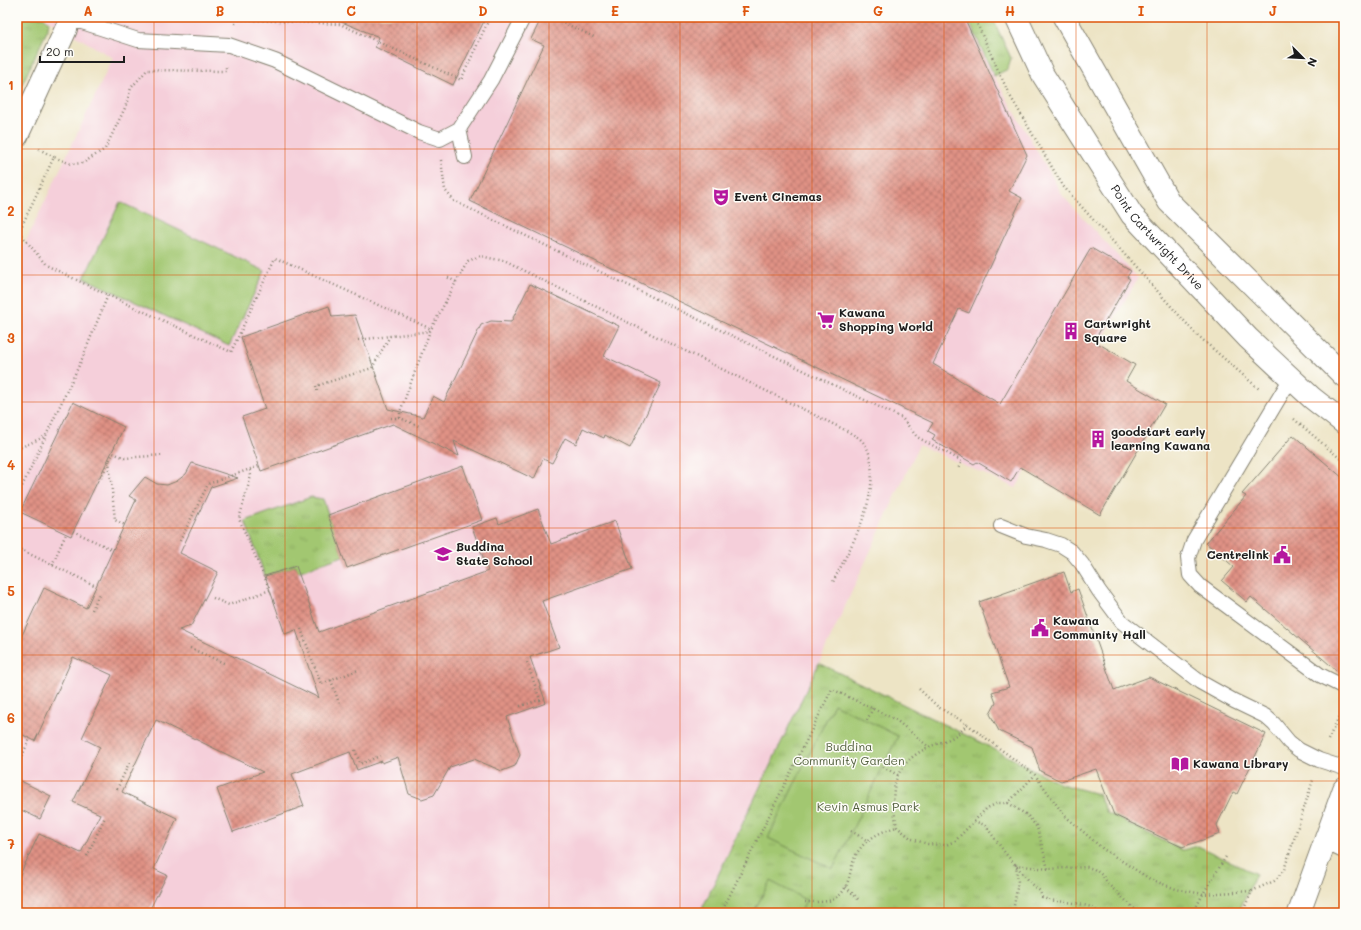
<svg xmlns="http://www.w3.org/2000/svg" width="1361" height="930" font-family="Mali,sans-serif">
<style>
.built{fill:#f5cfda}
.grass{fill:url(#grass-tufts);stroke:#5f7246}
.garden{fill:#a2c771;stroke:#5f7246}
.building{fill:url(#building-cross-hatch)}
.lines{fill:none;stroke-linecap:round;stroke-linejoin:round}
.lane-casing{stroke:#848070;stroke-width:16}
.street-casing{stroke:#848070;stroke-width:24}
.secondary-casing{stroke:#848070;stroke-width:24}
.path{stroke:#848070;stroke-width:2.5;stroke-dasharray:1 3;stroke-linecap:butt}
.lane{stroke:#fff;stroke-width:14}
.street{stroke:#fff;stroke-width:22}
.secondary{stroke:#fff;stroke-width:22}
.grid{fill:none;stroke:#de560d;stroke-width:1;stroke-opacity:0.55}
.labels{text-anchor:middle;stroke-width:3;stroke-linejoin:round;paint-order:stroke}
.poi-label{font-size:12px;font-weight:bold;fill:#1c1c1c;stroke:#fdfcf7;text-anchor:start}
.street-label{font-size:12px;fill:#1c1c1c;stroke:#fdfcf7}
.park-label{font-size:12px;fill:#52603e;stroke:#fdfcf7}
.neatline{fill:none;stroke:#de560d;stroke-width:1.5}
.grid-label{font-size:13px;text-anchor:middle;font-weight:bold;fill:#de560d}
</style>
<defs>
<pattern id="grass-tufts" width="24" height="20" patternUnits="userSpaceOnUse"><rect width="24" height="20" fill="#a2c771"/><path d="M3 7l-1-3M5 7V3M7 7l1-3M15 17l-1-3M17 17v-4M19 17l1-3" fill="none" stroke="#8baa61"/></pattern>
<pattern id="building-cross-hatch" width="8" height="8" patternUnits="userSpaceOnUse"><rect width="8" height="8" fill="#e09285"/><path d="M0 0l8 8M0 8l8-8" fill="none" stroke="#b5766c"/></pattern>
</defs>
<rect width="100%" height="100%" fill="#fdfcf7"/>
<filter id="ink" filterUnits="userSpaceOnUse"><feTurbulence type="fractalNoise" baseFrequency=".025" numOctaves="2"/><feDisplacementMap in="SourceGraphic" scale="8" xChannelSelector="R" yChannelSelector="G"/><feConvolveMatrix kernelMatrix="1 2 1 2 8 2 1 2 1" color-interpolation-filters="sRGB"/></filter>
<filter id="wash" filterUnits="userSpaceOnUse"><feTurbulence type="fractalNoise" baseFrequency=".012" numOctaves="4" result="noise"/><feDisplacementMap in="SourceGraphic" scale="16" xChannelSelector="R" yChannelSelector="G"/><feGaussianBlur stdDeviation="0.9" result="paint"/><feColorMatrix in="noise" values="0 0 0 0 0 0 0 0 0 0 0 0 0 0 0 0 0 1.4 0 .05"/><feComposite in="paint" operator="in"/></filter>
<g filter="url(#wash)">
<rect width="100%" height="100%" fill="#ede4c5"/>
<!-- built -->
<path class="built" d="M44,17H967L994,76L1063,196L1138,278L1016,488L919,445L819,663L700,913H17V260L113,58Z"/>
<!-- grass -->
<path class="grass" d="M21,17H44L49,22L47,31L17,95V26Z
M967,17H992L1011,58L1008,69L994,76Z
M311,497L323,499L343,556L298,572L296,566L265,576L245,521Z
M819,663L984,744L1061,784L1098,794L1107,813L1182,850L1198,846L1256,874L1238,913H700Z"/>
<!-- garden -->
<path class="garden" d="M120,202L265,271L229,346L84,278Z
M834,704L898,736L833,869L768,838Z
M770,881L806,900L800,913H753Z"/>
<g id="blocks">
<!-- building -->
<path class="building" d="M333,17H486L453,85L375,47L379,37L332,18Z
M542,17H964L1027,155L1009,191L1022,198L969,313L959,309L933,364L1000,404L1091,248L1131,271L1127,277L1130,279L1094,341L1135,365L1126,381L1165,404L1100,515L1020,467L1011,482L977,462L974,464L932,440L935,435L928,431L933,423L470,201L544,45L531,39Z
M530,284L619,326L604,356L661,383L630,448L605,435L604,438L583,428L576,444L565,438L552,463L543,459L534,479L454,441L459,456L393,424L261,471L242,417L265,409L241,337L329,306L332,317L355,315L388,409L423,417L433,396L444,402L481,325L491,321L511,322Z
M73,402L124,427L71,536L20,512Z
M1293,435L1344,479V677L1251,597L1247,602L1222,581L1234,567L1206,543L1246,496L1242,494Z
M192,463L238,478L211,487L180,553L218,572L191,626L179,630L319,698L296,630L285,634L265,576L296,566L319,632L488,571L472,527L497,518L499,524L538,509L551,544L615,521L632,569L542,601L559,647L530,657L546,703L507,717L520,755L515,766L502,771L474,759L450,767L434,795L422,799L409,794L398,757L382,763V761L357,770L350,752L292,774L304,806L233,832L217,789L263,772L156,720L122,792L177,818L154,869L167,875L148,913H17V881L39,834L81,853L100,814L73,802L100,747L82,738L112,675L73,657L35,741L17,732V646L44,588L86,608L136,500L129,496L145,477L157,484L167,485L177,481L186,474Z
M463,466L482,520L347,568L328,515Z
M1064,572L1071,592L1078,589L1114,690L1149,677L1266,734L1237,794L1233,792L1217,825L1220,834L1182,847L1114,815L1096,769L1061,781L1040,771L1032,747L999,731L990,714L996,703L992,692L1009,687L979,602Z
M17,779L51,796L40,819L17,808Z"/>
</g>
</g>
<g filter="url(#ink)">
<use href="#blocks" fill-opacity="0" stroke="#848070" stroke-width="1"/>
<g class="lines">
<!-- lane casing -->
<g class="lane-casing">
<path id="lane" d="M66,29L73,22H82L138,40L229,45L275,61L419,132L440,139L459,129L491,80L522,20
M459,129L465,157
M1291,378L1194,540L1188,558L1190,575L1200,586L1320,675L1344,687
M1001,526L1026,536L1046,540L1061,545L1072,552L1082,564L1099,591L1122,622L1200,682L1234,701L1265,716L1274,724L1289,742L1299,750L1319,760L1344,768"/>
</g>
<!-- street casing -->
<g class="street-casing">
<path id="street" d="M17,136L66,29
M1326,838L1344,847
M1299,913L1344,789"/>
</g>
<!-- secondary casing -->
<g class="secondary-casing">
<g id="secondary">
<path id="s1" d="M1016,17L1043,75L1132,215L1248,338L1312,398L1344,423"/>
<path d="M1064,17L1169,202L1344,376"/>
</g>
</g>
<!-- path -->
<path class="path" d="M974,17L1009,94L1063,186L1196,334L1259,389
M560,21L594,37
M235,24L236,19L340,24L461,80L490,17
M39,149L54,157
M441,160L445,190L454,201L902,418L917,437L962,461L958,469
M17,236L54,157L71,164L83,163L105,149L125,108L131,88L147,70L226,71V66
M456,282L468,261L480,256L504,261L849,432C853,435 859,437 862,441C868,447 870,455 871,463C876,505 851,546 833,582
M108,295L231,352L275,258L431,329
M358,340L430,331
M317,391L316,386L372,368L390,336
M391,418H400L419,426
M400,418V412L430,331L456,282L447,277
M1294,419L1344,462
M17,449L46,436
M109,461L115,520L125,525
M101,478L113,453L125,458L163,455
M17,497L82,359L108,295L46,265L19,232
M73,531L113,550
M180,541L208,484L259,466
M17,548L96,586
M52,565L66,534
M213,598L229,605L270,590L239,519L251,476L250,469
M92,610L99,594
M301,629L321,684L358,670
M190,648L226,664
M331,680L339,703
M919,689L938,707L967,724L1035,775L1064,815L1103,849L1150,879L1176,889L1203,894L1252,891
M520,706L540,700L526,659
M867,720L873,708
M967,724C964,728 960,733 956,735C949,740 939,743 931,746C892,764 889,789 897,827L912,839L928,844L946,845L955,841L987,808L998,803H1008L1035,775
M1328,740L1343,708
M355,750L360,764L380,756
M17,767L30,738
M883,767L898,775
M117,789L130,761
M1008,803L1027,815L1037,827L1048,869L1087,867L1094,869L1102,875L1109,885L1139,913
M974,821L985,825L1006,854L1032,884L1040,891L1042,897L1048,900L1075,903L1092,907L1099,913
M851,831L868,841
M87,856L105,817
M846,887L859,900
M805,902C815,902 828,903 836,898C850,889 849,871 855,857C862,841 880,831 897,827
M721,913L832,689L896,720L929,747
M1016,913L1014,906L1018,882L1016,865L1048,869
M1193,913L1203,894L1227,855
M1242,913L1252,891L1274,881L1284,870L1313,780"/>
<!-- lane -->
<use href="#lane" class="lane"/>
<!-- street -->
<use href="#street" class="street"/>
<!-- secondary -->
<use href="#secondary" class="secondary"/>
</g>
</g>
<!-- grid -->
<path class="grid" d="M154,17V913M285,17V913M417,17V913M549,17V913M680,17V913M812,17V913M944,17V913M1076,17V913M1207,17V913M17,149H1344M17,275H1344M17,402H1344M17,528H1344M17,655H1344M17,781H1344"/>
<!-- icons -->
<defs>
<g id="theatre-bare" transform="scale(1.38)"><path d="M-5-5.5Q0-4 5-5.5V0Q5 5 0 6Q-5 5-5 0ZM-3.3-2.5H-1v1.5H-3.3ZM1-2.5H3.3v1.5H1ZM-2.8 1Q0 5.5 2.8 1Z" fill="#b5179e" stroke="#fdfcf7" stroke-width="2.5" paint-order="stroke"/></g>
<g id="supermarket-bare" transform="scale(1.38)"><path d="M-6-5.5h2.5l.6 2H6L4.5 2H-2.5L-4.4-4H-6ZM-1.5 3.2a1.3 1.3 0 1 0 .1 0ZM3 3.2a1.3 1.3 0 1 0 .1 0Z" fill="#b5179e" stroke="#fdfcf7" stroke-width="2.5" paint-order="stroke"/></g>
<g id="building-bare" transform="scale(1.38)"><path d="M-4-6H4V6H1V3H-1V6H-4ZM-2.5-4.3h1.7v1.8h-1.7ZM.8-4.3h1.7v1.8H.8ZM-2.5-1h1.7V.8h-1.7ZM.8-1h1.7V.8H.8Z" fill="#b5179e" stroke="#fdfcf7" stroke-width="2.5" paint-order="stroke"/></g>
<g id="school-bare" transform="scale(1.38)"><path d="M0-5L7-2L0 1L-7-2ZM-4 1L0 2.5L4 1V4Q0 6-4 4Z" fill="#b5179e" stroke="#fdfcf7" stroke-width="2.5" paint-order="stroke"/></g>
<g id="civic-bare" transform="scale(1.38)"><path d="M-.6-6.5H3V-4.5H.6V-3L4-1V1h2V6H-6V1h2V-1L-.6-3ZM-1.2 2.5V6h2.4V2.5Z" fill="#b5179e" stroke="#fdfcf7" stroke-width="2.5" paint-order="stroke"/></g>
<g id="library-bare" transform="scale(1.38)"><path d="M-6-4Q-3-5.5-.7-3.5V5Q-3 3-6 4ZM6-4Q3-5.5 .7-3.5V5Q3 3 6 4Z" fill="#b5179e" stroke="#fdfcf7" stroke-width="2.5" paint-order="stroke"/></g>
</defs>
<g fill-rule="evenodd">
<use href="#theatre-bare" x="721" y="197"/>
<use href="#supermarket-bare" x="826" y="320"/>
<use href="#building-bare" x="1071" y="331"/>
<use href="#building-bare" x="1098" y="439"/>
<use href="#school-bare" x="443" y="554"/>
<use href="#civic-bare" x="1282" y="555"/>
<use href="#civic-bare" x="1040" y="628"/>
<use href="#library-bare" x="1180" y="764"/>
</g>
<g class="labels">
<!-- poi labels -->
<g class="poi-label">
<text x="734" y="201">Event Cinemas</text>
<text x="839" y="317">Kawana<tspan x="839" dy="14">Shopping World</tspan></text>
<text x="1084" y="328">Cartwright<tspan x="1084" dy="14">Square</tspan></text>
<text x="1111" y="436">goodstart early<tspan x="1111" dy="14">learning Kawana</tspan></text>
<text x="456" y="551">Buddina<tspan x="456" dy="14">State School</tspan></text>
<text x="1269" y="559" text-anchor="end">Centrelink</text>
<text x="1053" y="625">Kawana<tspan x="1053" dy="14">Community Hall</tspan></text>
<text x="1193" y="768">Kawana Library</text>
</g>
<!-- street labels -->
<g class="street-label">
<text dy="4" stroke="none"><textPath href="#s1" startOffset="263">Point Cartwright Drive</textPath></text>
</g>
<!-- park labels -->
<g class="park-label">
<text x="849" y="751">Buddina<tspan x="849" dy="14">Community Garden</tspan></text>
<text x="868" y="811">Kevin Asmus Park</text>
</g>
</g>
<!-- margin -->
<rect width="1361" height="930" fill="none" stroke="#fdfcf7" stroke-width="44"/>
<!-- north arrow -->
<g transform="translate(1303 58) rotate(114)" stroke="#fdfcf7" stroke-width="3" paint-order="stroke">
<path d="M0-3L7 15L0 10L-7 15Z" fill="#1c1c1c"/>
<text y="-6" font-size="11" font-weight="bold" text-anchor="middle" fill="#1c1c1c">N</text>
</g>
<!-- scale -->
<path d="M40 56v6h84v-6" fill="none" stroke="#1c1c1c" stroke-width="2"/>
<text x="46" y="56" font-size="12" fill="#1c1c1c" stroke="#fdfcf7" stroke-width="3" paint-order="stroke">20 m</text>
<rect x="22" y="22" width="1317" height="886" class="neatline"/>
<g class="grid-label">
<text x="88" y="16">A</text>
<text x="220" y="16">B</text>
<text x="351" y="16">C</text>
<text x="483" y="16">D</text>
<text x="615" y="16">E</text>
<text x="746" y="16">F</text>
<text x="878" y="16">G</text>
<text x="1010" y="16">H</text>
<text x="1141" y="16">I</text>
<text x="1273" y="16">J</text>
<text x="11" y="90">1</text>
<text x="11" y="216">2</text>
<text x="11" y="343">3</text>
<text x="11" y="470">4</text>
<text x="11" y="596">5</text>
<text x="11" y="723">6</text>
<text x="11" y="849">7</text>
</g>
</svg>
